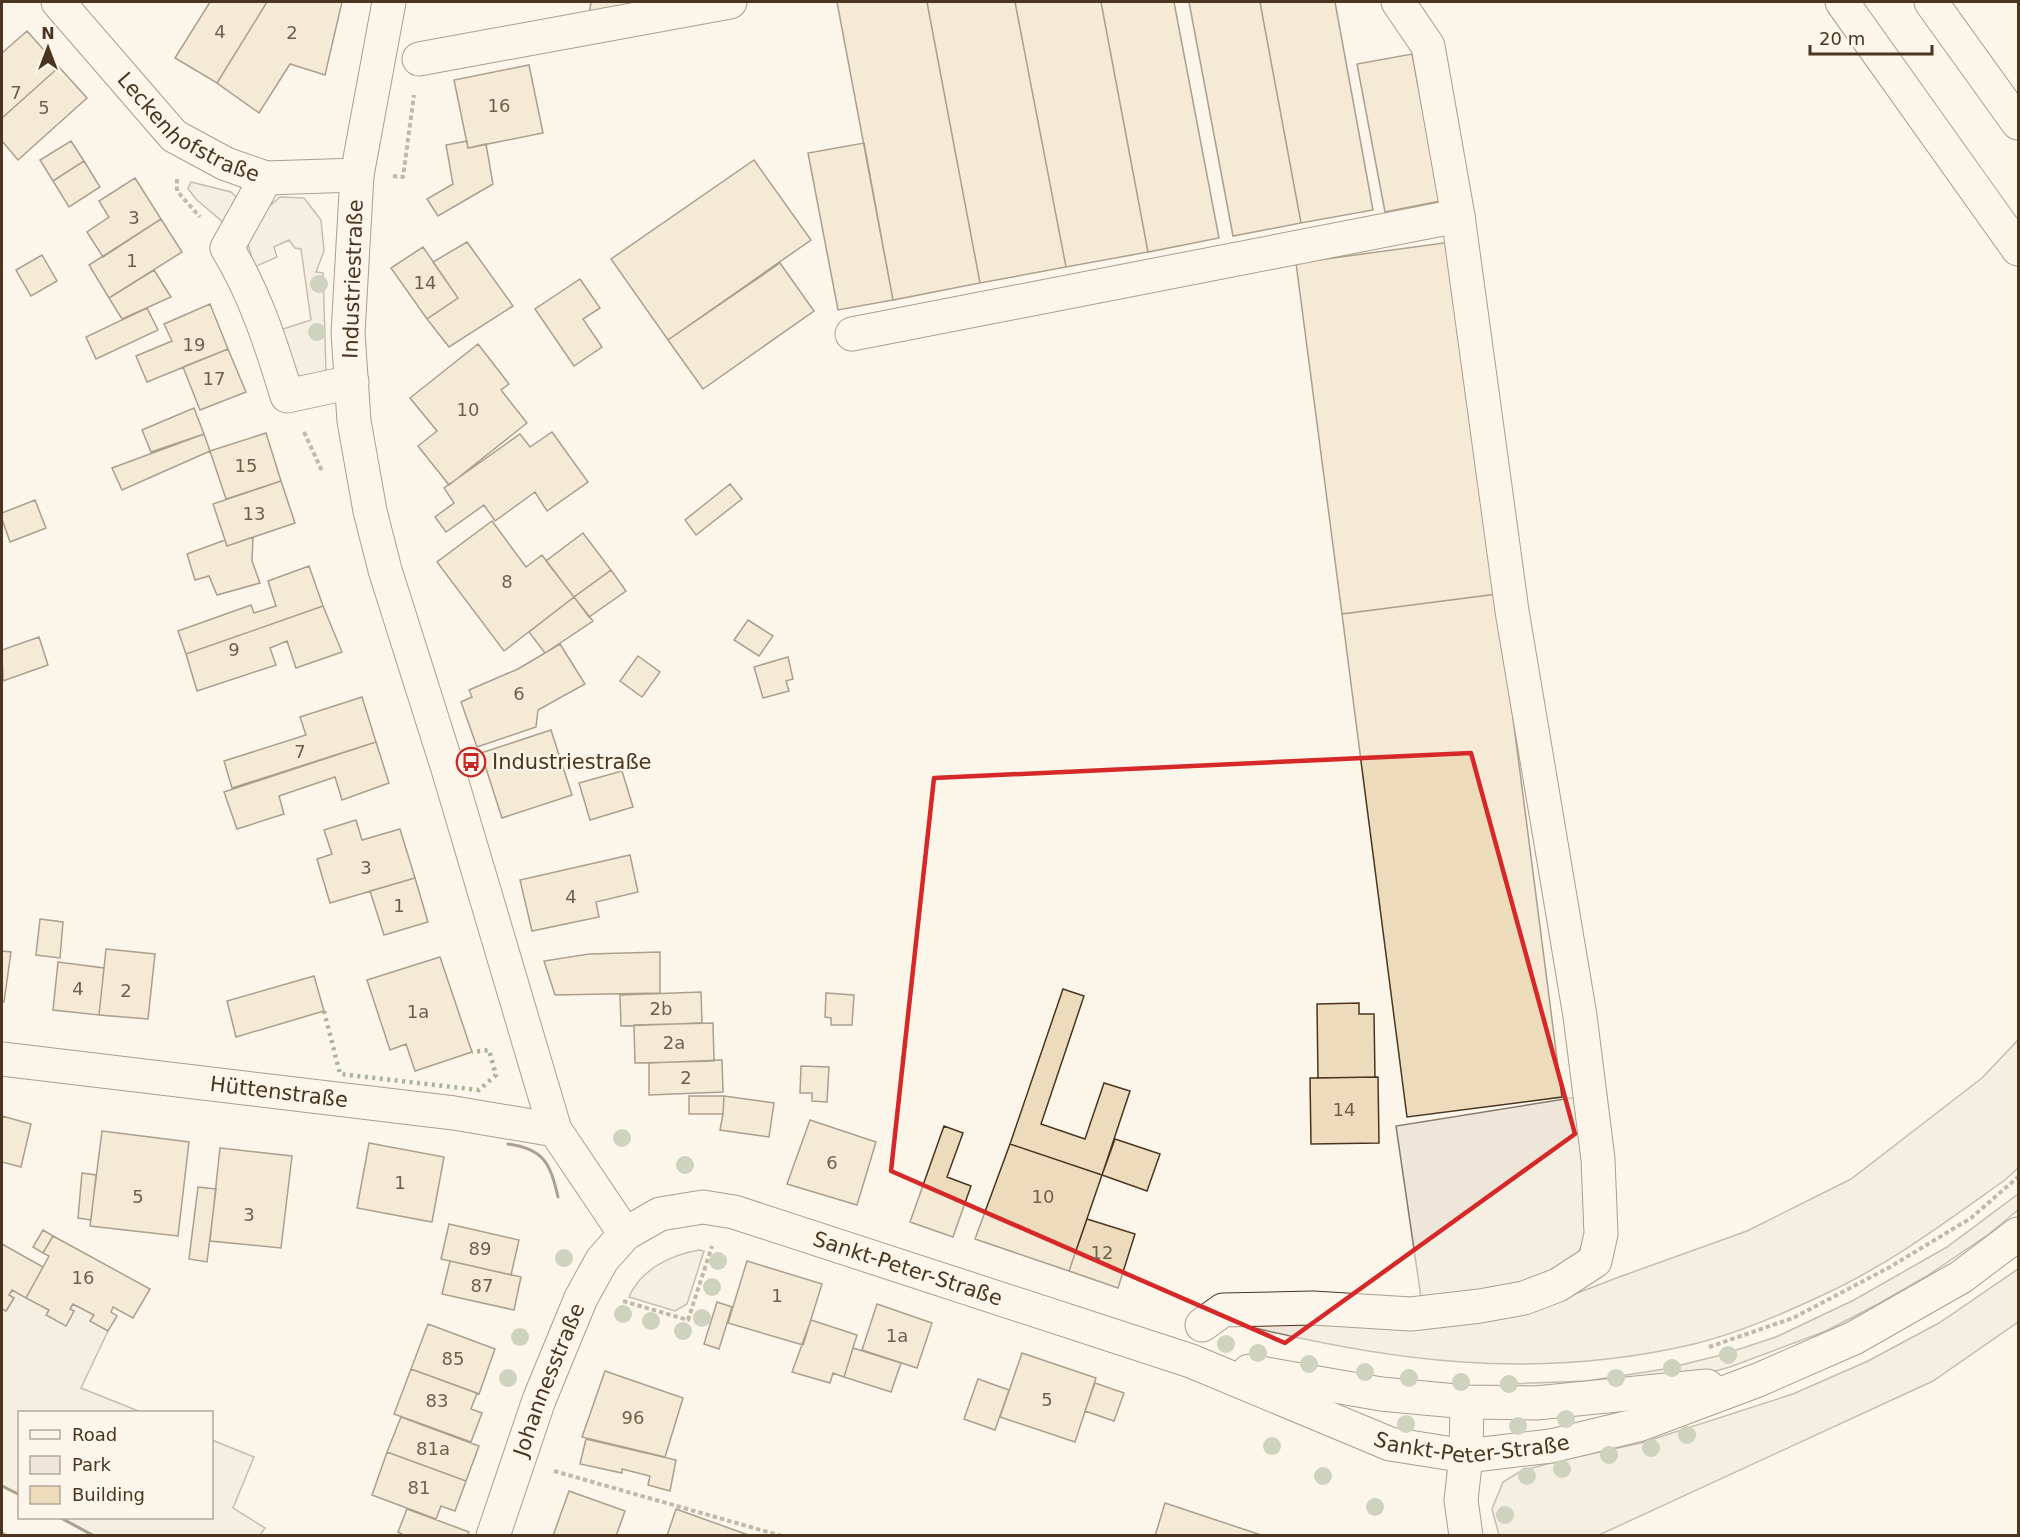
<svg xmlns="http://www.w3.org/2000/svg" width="2020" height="1537" font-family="'DejaVu Sans',sans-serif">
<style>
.green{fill:#ede6d9;stroke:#887966;stroke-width:1.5}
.building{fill:#ecdcbc;stroke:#4a3520;stroke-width:1.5}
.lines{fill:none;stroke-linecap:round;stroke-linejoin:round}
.minor-casing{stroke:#4a3520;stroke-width:35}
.highway-casing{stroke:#4a3520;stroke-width:35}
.path{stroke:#7f6f5c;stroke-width:4;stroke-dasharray:4.5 3;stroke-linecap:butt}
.minor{stroke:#fbf6e9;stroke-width:33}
.highway{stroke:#fbf6e9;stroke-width:33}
.hedge{stroke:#436837;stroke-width:4.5;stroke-dasharray:3 4.5;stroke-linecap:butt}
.wall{stroke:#4a3520;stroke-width:3}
.tree{fill:#96a887}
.marked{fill:none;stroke:#d62828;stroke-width:4.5;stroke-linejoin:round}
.labels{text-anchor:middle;stroke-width:4.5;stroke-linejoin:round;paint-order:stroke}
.number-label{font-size:18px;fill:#725f47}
.street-label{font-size:21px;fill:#4a3520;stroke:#fbf6e9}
.poi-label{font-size:21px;fill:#4a3520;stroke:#fbf6e9;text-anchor:start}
</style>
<rect width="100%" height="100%" fill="#fbf6e9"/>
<!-- green -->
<path class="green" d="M191,182L231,192L238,199L224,223L197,200L188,189Z
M280,197L304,198L321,220L324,251L316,272L323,273L326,372L312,378L297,376L277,331L311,320L301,249L295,248L289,240L274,247L277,257L254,267L248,244L258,216Z
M2018,1040V1168L2005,1180C1947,1221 1890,1264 1825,1294C1783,1314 1739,1333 1694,1344C1533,1382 1384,1361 1227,1321L1523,1314L1619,1277L1747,1231L1851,1179L1982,1078Z
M1577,1097L1587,1232L1579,1251L1551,1275L1422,1304L1396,1126Z
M2018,1194V1210L1989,1234L1927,1276L1878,1304L1826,1331L1730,1367L1689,1378L1502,1396V1384L1587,1381L1665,1369L1721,1355L1776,1337L1854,1300L1947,1247Z
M699,1250L704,1251L687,1304L675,1311L629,1297C641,1269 671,1255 699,1250Z
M2018,1269V1322L1933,1381L1599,1535H1499L1492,1509L1503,1482L1521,1471L1562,1460L1641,1443L1793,1394L1868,1361L1939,1323Z
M12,1290L49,1310L66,1325L74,1311L70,1309L73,1304L94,1315L91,1321L108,1331L81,1388L141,1412H20L19,1495L2,1486V1309L6,1311L14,1298L9,1295Z
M212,1440L254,1457L233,1508L265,1528L260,1535H94L61,1518H212Z"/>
<!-- building -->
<path class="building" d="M210,2H267L217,83L175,58Z
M267,2H342L325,75L290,64L259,113L217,83Z
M591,2H637L636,11L589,15Z
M837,2H927L980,283L893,300Z
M927,2H1015L1066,267L980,283Z
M1015,2H1101L1148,252L1066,267Z
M1101,2H1174L1219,238L1148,252Z
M1189,2H1260L1301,223L1233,236Z
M1260,2H1335L1373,210L1301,223Z
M27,31L59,67L2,118V53Z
M1412,54L1440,201L1385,212L1357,64Z
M529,65L543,133L468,148L454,80Z
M59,67L87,98L18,160L2,141V118Z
M71,141L84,161L53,181L40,160Z
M467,141L468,148L486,144L493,184L438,216L427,199L453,184L446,145Z
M864,143L893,300L838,310L808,153Z
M754,160L811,240L668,340L611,259Z
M84,161L100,187L69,207L53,181Z
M135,178L161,219L103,257L87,232L109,217L99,201Z
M161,219L182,252L109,298L89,265Z
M467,242L513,306L449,347L427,319L458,298L433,262Z
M1451,242L1497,594L1342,614L1296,263Z
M423,247L458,298L427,319L391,268Z
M42,255L57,281L31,296L16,270Z
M780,263L814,311L703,389L668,340Z
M154,270L171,297L122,319L109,298Z
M580,279L600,308L583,319L602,347L574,366L535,309Z
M210,304L228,349L147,382L136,356L172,341L164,324Z
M147,308L158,330L96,359L86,337Z
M478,344L509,384L501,390L527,423L449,485L418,446L437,431L410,398Z
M228,349L246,392L200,410L183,367Z
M194,408L204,434L151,452L142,430Z
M552,432L588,482L547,511L535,492L495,521L484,505L446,532L435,517L454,503L444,488L520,434L530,447Z
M266,433L281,481L226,499L210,451Z
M204,434L210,451L122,490L112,468Z
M281,481L295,523L227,546L213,504Z
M730,484L742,499L696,535L685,520Z
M35,500L46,528L10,542L2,519V513Z
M492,521L526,567L542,555L574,597L504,651L437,562Z
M583,533L611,570L574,597L546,561Z
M253,537L252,561L260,583L217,595L209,576L195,580L187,554L225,540L227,546Z
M309,566L323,606L186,654L178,631L251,605L254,613L276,606L268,581Z
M611,570L626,591L589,617L574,597Z
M1497,594L1562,1097L1407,1117L1342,614Z
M574,597L593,621L545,653L529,632Z
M323,606L342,652L296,668L287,641L270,648L276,665L197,691L186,654Z
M748,620L773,636L759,656L734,640Z
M39,637L48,665L3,681L2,650Z
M560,644L585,684L538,710L536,727L477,747L461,702L472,697L469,690L518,669Z
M638,656L660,672L642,697L620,681Z
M788,657L793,679L786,681L789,691L763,698L754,667Z
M362,697L376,742L232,788L224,761L306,735L300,717Z
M551,730L572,795L502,818L481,753Z
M376,742L389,783L342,800L335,777L279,796L284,814L237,829L224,792Z
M622,771L633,807L590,820L579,783Z
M356,820L362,840L400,829L415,878L330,903L317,859L332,854L324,830Z
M630,855L638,892L596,902L599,917L532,931L520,880Z
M415,878L428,922L384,935L370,891Z
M40,919L63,922L60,958L36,955Z
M106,949L155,954L148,1019L99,1015Z
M2,951L11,952L4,1002H2Z
M660,952V993L555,995L544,961L589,954Z
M440,957L472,1052L415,1071L406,1044L390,1050L367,980Z
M58,962L104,968L99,1015L53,1010Z
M314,976L324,1011L236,1037L227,1001Z
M1063,989L1084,996L1041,1124L1085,1139L1104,1083L1130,1091L1102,1175L1010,1144Z
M701,992L702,1023L621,1026L620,995Z
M826,993L854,995L852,1025H831V1018L825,1017Z
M1359,1003V1014H1374L1375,1077L1318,1078L1317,1004Z
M713,1023L714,1061L635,1063L634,1025Z
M722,1060L723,1092L649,1095V1063Z
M801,1066L829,1067L827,1102L812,1101V1093H800Z
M1378,1077L1379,1143L1311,1144L1310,1078Z
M689,1096H724L723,1114H689Z
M724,1096L774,1103L769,1137L720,1130L723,1114Z
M2,1116L31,1124L21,1167L2,1162Z
M810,1120L876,1142L857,1205L787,1184Z
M944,1126L963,1133L947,1177L971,1186L953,1237L910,1222Z
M102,1131L189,1142L178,1236L90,1226Z
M1115,1139L1160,1154L1147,1191L1102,1175Z
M369,1143L444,1157L432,1222L357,1208Z
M1010,1144L1102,1175L1069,1271L975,1239Z
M220,1148L292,1156L281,1248L210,1241Z
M82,1173L96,1175L91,1220L78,1218Z
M198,1187L216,1189L207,1262L189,1259Z
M1087,1219L1135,1234L1118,1288L1069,1271Z
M449,1224L519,1240L511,1275L441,1259Z
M43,1230L53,1236L43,1253L33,1247Z
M53,1236L150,1289L133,1318L113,1307L111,1312L117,1316L108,1331L90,1321L94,1315L73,1304L70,1309L74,1311L66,1326L46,1315L49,1310L26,1298L49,1256L43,1253Z
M2,1244L43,1267L26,1298L12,1290L9,1295L14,1298L6,1311L2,1309Z
M450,1261L521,1277L514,1310L442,1294Z
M747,1261L822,1284L803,1345L728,1323Z
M717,1302L732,1307L719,1349L704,1344Z
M877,1304L932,1323L917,1368L862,1350Z
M811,1320L857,1335L844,1377L833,1373L830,1383L792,1372Z
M428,1324L495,1349L479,1394L411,1369Z
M853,1348L901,1363L891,1392L844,1377Z
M1022,1353L1096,1378L1075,1442L1000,1417Z
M411,1369L477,1393L471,1409L482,1413L471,1442L394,1414Z
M605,1371L683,1398L665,1457L582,1437Z
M978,1379L1009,1390L995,1430L964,1419Z
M1095,1383L1124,1393L1114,1421L1085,1411Z
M401,1417L479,1446L466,1481L387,1452Z
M586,1439L676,1460L670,1491L648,1485L650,1476L622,1469V1473L580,1464Z
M387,1452L466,1481L455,1511L441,1506L436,1519L372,1495Z
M569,1491L625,1511L616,1536H553Z
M1165,1503L1264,1536H1155Z
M407,1509L469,1532L467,1536H405L398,1532Z
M676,1509L751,1536H667Z"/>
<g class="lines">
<!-- minor casing -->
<g class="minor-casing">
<g id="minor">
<path id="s1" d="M58,2L174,136L226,164L266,178L357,175"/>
<path d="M389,2L357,175L348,333L354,421L370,511L385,570L448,769L555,1130L625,1234"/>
<path d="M419,59L730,2"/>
<path d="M266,178L227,248C255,294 271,344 287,396L352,382"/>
<path d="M852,334L1458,216"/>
<path id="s2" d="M2,1059L454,1113L555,1130"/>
<path d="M1202,1325L1223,1310L1313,1308L1411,1314L1480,1306L1524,1298L1558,1285L1595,1261L1601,1234L1598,1159L1580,1016L1512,611L1458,216L1428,46L1398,2"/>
<path d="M1249,1371L1381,1394L1467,1402L1536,1403L1707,1386"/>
<path id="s3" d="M493,1536L539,1400L581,1298L602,1260L625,1234L660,1214L703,1207L734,1212L1191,1361L1390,1444L1466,1456L1551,1446L1638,1425L1758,1380L1854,1338L1961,1277L2018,1234"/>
<path d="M1466,1536L1461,1500L1466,1456L1467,1402"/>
</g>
</g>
<!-- highway casing -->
<g class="highway-casing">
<path id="highway" d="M1842,2L2018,249
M1931,2L2018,123"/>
</g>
<!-- path -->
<path class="path" d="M393,176L403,177L414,95
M177,179V191L200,217
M304,432L322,471
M623,1301L688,1320L712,1246
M1709,1347L1793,1318L1890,1267L1971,1218L2018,1177
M554,1471L782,1536
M2,1533L6,1536"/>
<!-- minor -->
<use href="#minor" class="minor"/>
<!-- highway -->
<use href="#highway" class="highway"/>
<!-- hedge -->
<path class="hedge" d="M324,1011L340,1074L479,1090L496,1075L489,1050L472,1052"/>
<!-- wall -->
<path class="wall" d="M508,1144C544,1149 550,1163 558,1197
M2,1486L20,1495
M61,1518L94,1536"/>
</g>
<!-- trees -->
<g class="tree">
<circle cx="319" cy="284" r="9"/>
<circle cx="317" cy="332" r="9"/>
<circle cx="622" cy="1138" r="9"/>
<circle cx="685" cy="1165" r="9"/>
<circle cx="564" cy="1258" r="9"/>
<circle cx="718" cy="1261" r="9"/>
<circle cx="712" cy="1287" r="9"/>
<circle cx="623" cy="1314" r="9"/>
<circle cx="702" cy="1318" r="9"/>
<circle cx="651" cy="1321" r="9"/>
<circle cx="683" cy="1331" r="9"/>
<circle cx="520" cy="1337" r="9"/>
<circle cx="1226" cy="1344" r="9"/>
<circle cx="1258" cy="1353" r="9"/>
<circle cx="1728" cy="1355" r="9"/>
<circle cx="1309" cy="1364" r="9"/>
<circle cx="1672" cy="1368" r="9"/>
<circle cx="1365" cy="1372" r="9"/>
<circle cx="508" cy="1378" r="9"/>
<circle cx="1409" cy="1378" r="9"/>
<circle cx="1616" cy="1378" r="9"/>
<circle cx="1461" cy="1382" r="9"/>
<circle cx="1509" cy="1384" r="9"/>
<circle cx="1566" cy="1419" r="9"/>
<circle cx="1406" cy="1424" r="9"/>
<circle cx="1518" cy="1426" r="9"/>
<circle cx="1687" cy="1435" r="9"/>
<circle cx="1272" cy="1446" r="9"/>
<circle cx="1651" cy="1448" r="9"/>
<circle cx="1609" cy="1455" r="9"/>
<circle cx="1562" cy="1469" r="9"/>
<circle cx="1323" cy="1476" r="9"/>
<circle cx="1527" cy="1476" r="9"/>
<circle cx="1375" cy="1507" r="9"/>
<circle cx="1505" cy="1515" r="9"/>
</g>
<!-- marked area -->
<path d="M0 0H2020V1537H0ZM1471,753L1575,1134L1285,1343L891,1171L934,778Z" fill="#fbf6e9" fill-opacity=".55" fill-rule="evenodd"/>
<path class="marked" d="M1471,753L1575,1134L1285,1343L891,1171L934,778Z"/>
<!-- icons -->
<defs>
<g id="bus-ring" transform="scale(1.5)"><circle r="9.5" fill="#fbf6e9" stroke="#c62828" stroke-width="1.5"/><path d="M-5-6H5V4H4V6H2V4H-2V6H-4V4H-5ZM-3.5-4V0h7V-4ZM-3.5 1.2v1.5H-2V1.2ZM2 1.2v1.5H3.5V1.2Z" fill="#c62828"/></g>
</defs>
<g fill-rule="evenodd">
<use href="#bus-ring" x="471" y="762"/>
</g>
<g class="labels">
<!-- number labels -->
<g class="number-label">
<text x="220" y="38">4</text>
<text x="292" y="39">2</text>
<text x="16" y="99">7</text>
<text x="499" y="112">16</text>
<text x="44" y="114">5</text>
<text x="134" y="224">3</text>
<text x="132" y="267">1</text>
<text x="425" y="289">14</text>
<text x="194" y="351">19</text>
<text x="214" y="385">17</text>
<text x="468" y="416">10</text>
<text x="246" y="472">15</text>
<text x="254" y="520">13</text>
<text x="507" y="588">8</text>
<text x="234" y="656">9</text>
<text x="519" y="700">6</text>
<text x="300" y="758">7</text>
<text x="366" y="874">3</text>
<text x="571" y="903">4</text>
<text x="399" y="912">1</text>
<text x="78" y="995">4</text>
<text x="126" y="997">2</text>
<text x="661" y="1015">2b</text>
<text x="418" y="1018">1a</text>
<text x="674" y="1049">2a</text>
<text x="686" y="1084">2</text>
<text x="1344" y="1116">14</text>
<text x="832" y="1169">6</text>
<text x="400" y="1189">1</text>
<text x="138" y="1203">5</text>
<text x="1043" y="1203">10</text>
<text x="249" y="1221">3</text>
<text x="480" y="1255">89</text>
<text x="1102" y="1259">12</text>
<text x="83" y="1284">16</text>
<text x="482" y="1292">87</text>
<text x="777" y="1302">1</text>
<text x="897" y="1342">1a</text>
<text x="453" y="1365">85</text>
<text x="1047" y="1406">5</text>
<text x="437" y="1407">83</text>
<text x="633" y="1424">96</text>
<text x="433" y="1455">81a</text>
<text x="419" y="1494">81</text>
</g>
<!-- street labels -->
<g class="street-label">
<text dy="7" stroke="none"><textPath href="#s1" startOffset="184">Leckenhofstraße</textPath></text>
<text transform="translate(353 279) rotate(-88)" y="7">Industriestraße</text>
<text dy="7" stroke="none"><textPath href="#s2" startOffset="279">Hüttenstraße</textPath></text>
<text dy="7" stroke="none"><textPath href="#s3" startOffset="630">Sankt-Peter-Straße</textPath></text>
<text dy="7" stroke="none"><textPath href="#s3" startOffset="166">Johannesstraße</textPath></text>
<text dy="7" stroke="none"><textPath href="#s3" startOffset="1226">Sankt-Peter-Straße</textPath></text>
</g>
<!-- poi labels -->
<g class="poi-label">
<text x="492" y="769">Industriestraße</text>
</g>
</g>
<!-- border -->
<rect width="2020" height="1537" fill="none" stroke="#4a3520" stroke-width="6"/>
<!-- legend -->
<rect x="18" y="1411" width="195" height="108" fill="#fbf6e9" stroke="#b4a999" stroke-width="1.5"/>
<rect x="30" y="1430" width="30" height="9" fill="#fbf6e9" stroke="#b4a999" stroke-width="1.5"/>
<text x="72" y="1441" font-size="18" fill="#4a3520">Road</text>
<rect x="30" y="1456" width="30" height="18" fill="#ede6d9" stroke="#b4a999" stroke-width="1.5"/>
<text x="72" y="1471" font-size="18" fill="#4a3520">Park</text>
<rect x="30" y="1486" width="30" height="18" fill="#ecdcbc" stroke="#b4a999" stroke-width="1.5"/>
<text x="72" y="1501" font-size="18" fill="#4a3520">Building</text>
<!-- north arrow -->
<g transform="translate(48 48)" stroke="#fbf6e9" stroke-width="4.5" paint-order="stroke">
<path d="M0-4.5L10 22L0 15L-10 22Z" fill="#4a3520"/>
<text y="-9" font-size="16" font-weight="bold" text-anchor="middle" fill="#4a3520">N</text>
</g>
<!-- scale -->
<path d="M1810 45v9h122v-9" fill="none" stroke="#4a3520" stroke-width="3"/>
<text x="1819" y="45" font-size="18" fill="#4a3520" stroke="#fbf6e9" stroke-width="4.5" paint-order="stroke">20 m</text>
</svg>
